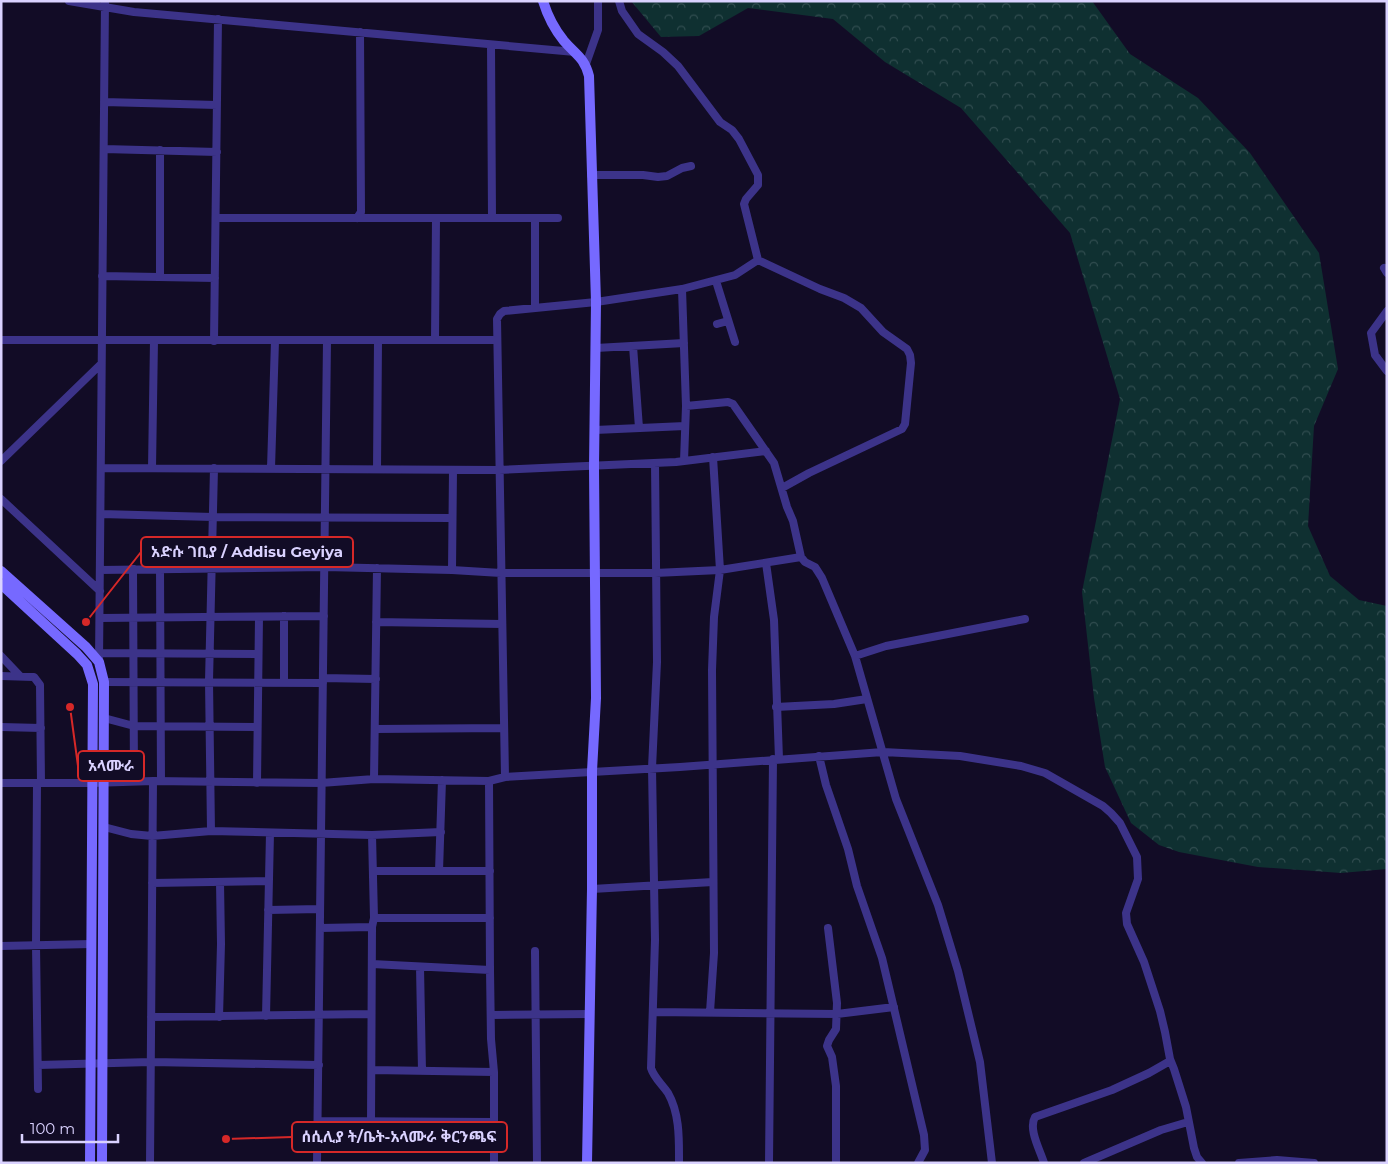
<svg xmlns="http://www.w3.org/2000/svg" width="1388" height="1164" font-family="Montserrat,'Noto Sans Ethiopic',sans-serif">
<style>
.forest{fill:url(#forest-crowns)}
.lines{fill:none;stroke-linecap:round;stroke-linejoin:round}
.street{stroke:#3c3389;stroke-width:8}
.secondary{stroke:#7669ff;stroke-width:10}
.leader{fill:none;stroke:#d62828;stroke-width:2}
.callout-dot{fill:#d62828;stroke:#120c26;stroke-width:2}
.callout{fill:#120c26;stroke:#d62828;stroke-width:2}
.callout-label{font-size:15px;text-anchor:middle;font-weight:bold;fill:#dad2ff}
</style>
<defs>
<pattern id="forest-crowns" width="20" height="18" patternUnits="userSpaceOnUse" patternTransform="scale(1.25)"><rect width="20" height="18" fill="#0f3031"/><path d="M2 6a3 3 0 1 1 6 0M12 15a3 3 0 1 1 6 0" fill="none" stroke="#314d50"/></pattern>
</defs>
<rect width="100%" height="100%" fill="#120c26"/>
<!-- forest -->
<path class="forest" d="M631,1H1092L1130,54L1198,98L1250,153L1319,253L1338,369L1314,426L1308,526L1330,576L1359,600L1387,606V869L1341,873L1258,867L1179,852L1159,845L1131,823L1105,767L1094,698L1082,592L1120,399L1070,233L961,108L885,62L833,19L748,8L699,36L661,37Z"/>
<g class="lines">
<!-- street -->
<path class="street" d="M69,1L134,12L575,52
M619,1L622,11L638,34L663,52L678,66L720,122L732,130L739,139L758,175V185L746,199L744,204L758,260L820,289L844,298L861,308L883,332L907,349L910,355L911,363L905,424L902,429L809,473L782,488
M491,45L492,218
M586,64L598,30V1
M104,102L217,105
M104,149L217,152
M160,150V277
M591,175H643L658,177L667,176L682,168L691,166
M216,218H535V308
M357,218L361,212L360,32
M535,218H558
M1384,268L1387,273
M102,276L215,278
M716,281L735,342
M682,289L686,406L684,461
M1387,311L1371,333L1375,355L1387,371
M717,324L728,321
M1,340H497
M435,340L436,218
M214,341L218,19
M633,346L639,428
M596,348L684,343
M686,406L728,402L733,404L774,463L787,507L793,521L801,557L805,562L815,567L822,578L855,656L896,799L938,905L958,971L980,1062L992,1163
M595,430L685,426
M1,461L101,364
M655,463L657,662L652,768L655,940L651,1068C654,1078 662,1084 668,1093C680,1114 679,1140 679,1163
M101,468L499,470L676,462L766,451
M152,468L154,340
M271,468L275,341
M377,469L378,341
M1,499L100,591
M101,514L213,517L452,518
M766,563L774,620L779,759
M133,569L134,781
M160,569L161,781
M100,570L325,567L452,570L501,573H655L720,570L801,557
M452,570L453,470
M100,618L324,616
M376,622L502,624
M100,653L258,654
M1,656L20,676
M855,656L886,646L1025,619
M99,662L105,1
M1,676L34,677L40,685L41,783
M323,678L376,679
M104,682L323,683
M284,682V616
M776,707L834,704L867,699
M104,718L134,726L257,727
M1,727L41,728
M375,729L504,728
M819,756L826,785L848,849L857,886L882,958L924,1135L925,1150L918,1163
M505,777L497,319L500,314L504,311L596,302L682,289L735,275L758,260
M374,779L377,568
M489,781L490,970L491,1039L494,1072V1163
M1,783H92L153,781L321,783L374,779L489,781L505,777L680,767L883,752L960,756L1021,766L1045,773L1103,806L1111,813L1120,823L1137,857L1138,879L1126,913L1127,924L1144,962L1160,1011L1165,1032L1170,1059L1174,1069L1186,1107L1194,1148L1197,1157L1202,1163
M37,783L36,945L38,1089
M257,783L259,617
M104,827L131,834L152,836L211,831L372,835L441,832
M211,831L209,681L214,468
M374,871H490
M439,871L442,780
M152,883L268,881
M592,889L713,882
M268,910L320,909
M374,918H490
M320,928L372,927
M828,928L837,1003L836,1029L829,1040L827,1046L832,1057L836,1086V1163
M1,946L92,944
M535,951L537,1163
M372,964L490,970
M420,967L422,1071
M653,1012L837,1014L894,1007
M710,1012L714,953L712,670L714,617L720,570L713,457
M491,1015L590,1014
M266,1016L270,833
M151,1017L371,1014
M219,1017L221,944L220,882
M38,1065L151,1062L319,1065
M372,1070L494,1072
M318,1121L494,1122
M371,1122L372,927L374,918L372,835
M150,1163L153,781
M317,1163L327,341
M769,1163L773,759
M1044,1163C1040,1150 1028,1129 1035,1117L1112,1090L1149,1073L1170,1061
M1084,1163L1161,1130L1188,1122
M1239,1163L1277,1160L1314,1163"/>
<!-- secondary -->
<path class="secondary" d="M543,1C547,14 555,30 564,41C576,55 584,57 589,76L596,302L594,467L596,698L592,771V889L587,1163
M1,571L86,647L99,662L104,682L102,1163
M1,584L77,654L87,665L93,684L90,1163"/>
</g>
<!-- callouts -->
<path class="leader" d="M86 622L141 552M70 707L78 766M226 1139L292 1137"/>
<g class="callout-dot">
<circle cx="86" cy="622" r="5"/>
<circle cx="70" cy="707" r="5"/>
<circle cx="226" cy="1139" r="5"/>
</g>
<g class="callout">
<rect x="141" y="537" width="212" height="30" rx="5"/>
<rect x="78" y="751" width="66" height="30" rx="5"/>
<rect x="292" y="1122" width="215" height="30" rx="5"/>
</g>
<g class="callout-label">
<text x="247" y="557">አድሱ ገቢያ / Addisu Geyiya</text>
<text x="111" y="771">አላሙራ</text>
<text x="399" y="1142">ሰሲሊያ ት/ቤት-አላሙራ ቅርንጫፍ</text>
</g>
<!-- border -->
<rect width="1388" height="1164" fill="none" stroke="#dad2ff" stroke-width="5"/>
<!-- scale -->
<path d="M22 1134v8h96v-8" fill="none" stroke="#dad2ff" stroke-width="2.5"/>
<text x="30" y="1134" font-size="15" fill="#dad2ff" stroke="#120c26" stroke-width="4" paint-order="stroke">100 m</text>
</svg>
